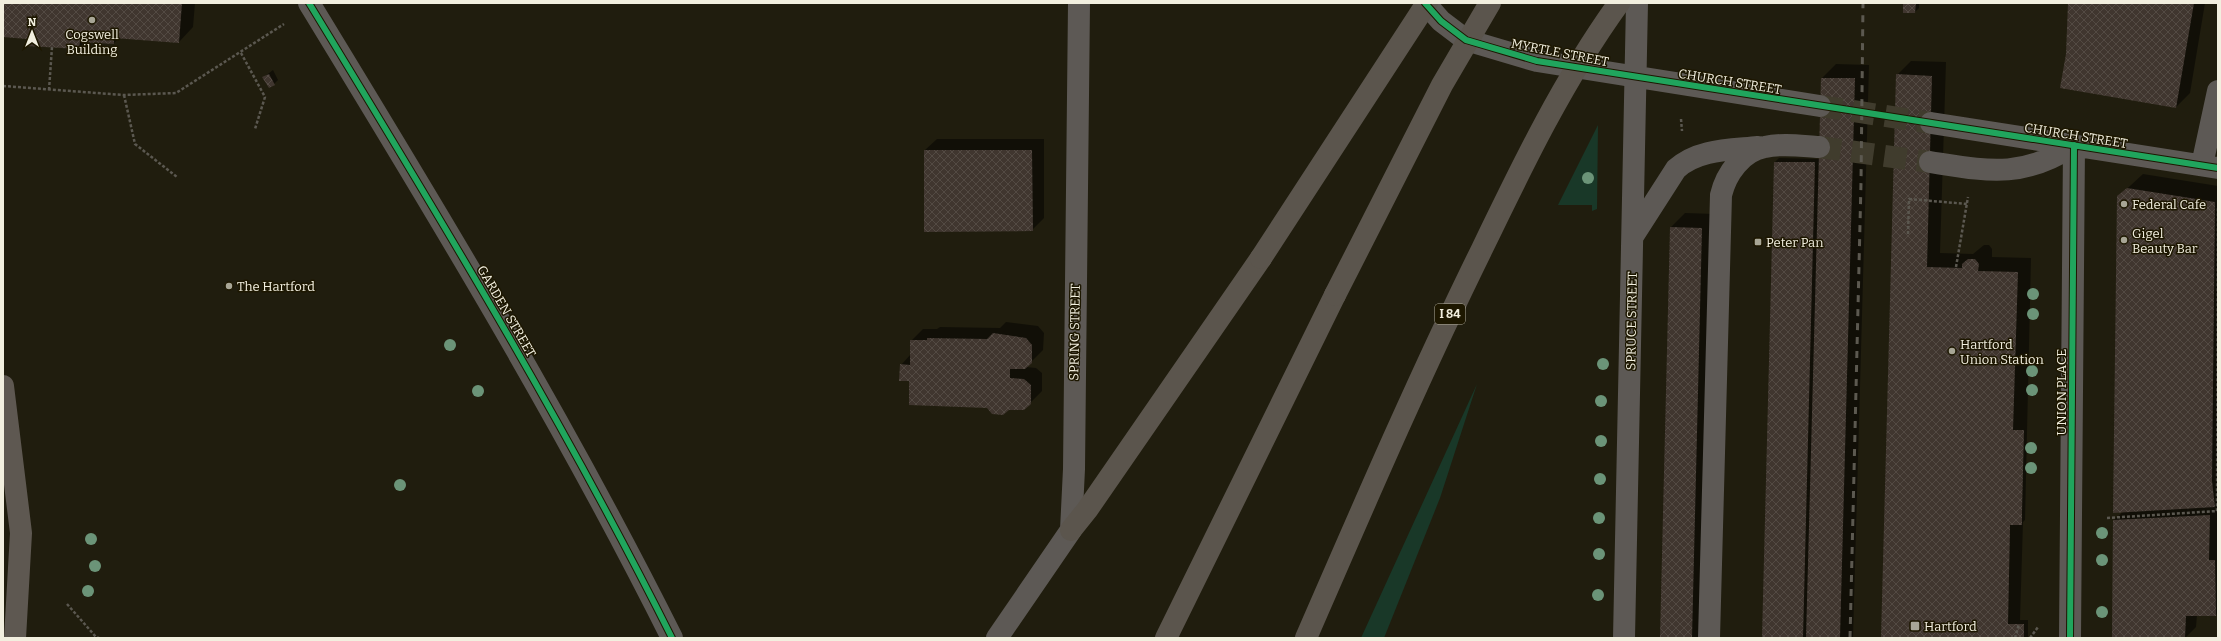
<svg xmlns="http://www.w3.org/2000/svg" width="2221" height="641" font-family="Bitter,serif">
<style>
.grass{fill:#193828}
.shadow{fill:#0007}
.building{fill:url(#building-cross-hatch)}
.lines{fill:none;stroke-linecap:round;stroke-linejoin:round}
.minor-tunnel{stroke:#403c2d;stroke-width:22;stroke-dasharray:22 11;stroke-linecap:butt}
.path{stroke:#5b5850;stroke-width:2.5;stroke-dasharray:3 2;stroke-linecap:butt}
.minor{stroke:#5d5955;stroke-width:22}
.major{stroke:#5e5851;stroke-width:22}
.highway{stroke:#5b554d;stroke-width:22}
.rail{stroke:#5c5950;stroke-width:3;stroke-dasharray:7 7;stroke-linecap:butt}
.highway-bridge{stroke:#5b554d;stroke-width:22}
.cycleway-casing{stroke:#1d1700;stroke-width:8}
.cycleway{stroke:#20a55d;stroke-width:6}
.tree{fill:#6b9478}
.poi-dot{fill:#a8a696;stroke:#1d1700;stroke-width:1.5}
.labels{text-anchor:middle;stroke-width:3;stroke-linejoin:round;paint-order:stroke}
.shield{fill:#1d1700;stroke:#b2ae9c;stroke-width:1}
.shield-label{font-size:12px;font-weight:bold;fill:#f2efdf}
.poi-label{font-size:13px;fill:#f2efdf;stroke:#1d1700;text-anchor:start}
.street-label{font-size:13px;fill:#f2efdf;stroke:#1d1700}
</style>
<defs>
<pattern id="building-cross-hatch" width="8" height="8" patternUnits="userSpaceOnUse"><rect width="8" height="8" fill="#40362f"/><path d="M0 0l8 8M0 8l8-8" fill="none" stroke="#534a43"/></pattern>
</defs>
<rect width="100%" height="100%" fill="#201d0e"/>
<!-- grass -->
<path class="grass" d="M1598,125L1597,209L1592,211V205H1558Z
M1477,384L1440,498L1384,638H1361Z"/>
<!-- shadow -->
<path class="shadow" d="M3,3H195L193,27L179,42L120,37L114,43L85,41L79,48L28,38L3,36Z
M1904,3H1919V8L1915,12Z
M2070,3H2205L2190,93L2176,107Z
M1911,61L1946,62L1940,253L1973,254L1984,245H1989L1992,249V257L2031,258L2025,520L2023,522L2020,620H2028V638H1882L1897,75Z
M1836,64L1869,65L1853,638H1763L1775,162L1779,158L1820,159L1822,78Z
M273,70L278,80L274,84L264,77Z
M937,139H1044V218L1032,230L925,150Z
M2143,174L2218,186V612L2216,615H2197L2196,627L2185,638H2113L2114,520L2124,511L2118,197Z
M1685,213L1715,214L1706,638H1661L1671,227Z
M1006,322L1038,326L1044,333L1043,350L1026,367L1036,368L1042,373V391L1030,403L1008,409L987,407L910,380L901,365L911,354V341L923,329H937L940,327L1000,328Z"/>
<!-- building -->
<path class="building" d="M3,3H182L179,43L114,38V44L80,42L79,49L27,46V39L3,37Z
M1903,3H1916L1915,13H1903Z
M2068,3H2194L2176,108L2060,88L2066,54Z
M269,74L275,85L269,88L262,77Z
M1896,74L1932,76L1927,267L1962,268V264L1968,259H1975L1979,264L1978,271L2018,272L2013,430H2024L2022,512V525H2010V528L2008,624H2024V638H1881Z
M1821,78H1855L1840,638H1806Z
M924,150H1032L1033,231L924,232Z
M1774,162H1815L1803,638H1762Z
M2127,188L2215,202L2212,481L2215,507L2113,513L2117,196Z
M1670,227L1702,228L1692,638H1660Z
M993,333L1026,338L1032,345V363L1025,369H1010V378L1024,379L1031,385V404L1024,410H1009L1003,415L992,414L987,408L909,405V381H899L900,364L910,365V340H927V338L987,339Z
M2210,515L2209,560H2215L2216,616H2186L2185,638H2112L2113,520Z"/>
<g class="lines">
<!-- minor-tunnel -->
<path class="minor-tunnel" d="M1820,106L1931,123
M1819,147L1930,162"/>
<!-- path -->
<path class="path" d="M241,53L265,97L255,129
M3,86L124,95L176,93L284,24
M49,90L52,47
M124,95L135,144L177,177
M1681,119L1682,131
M1908,234L1909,199L1967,204
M1956,267L1968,197
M2107,518L2217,511L2218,208
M67,604L96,637L99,638
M2015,638L2019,624
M2030,638L2038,627"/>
<!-- minor -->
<path class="minor" d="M309,3C436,211 563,420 672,638
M1425,3L1441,21L1466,40L1537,61L1820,106
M1931,123L2218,168
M1930,162C1988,171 2022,179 2074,145
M2202,165L2218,91
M1633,236L1676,169C1698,149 1730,150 1758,147
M997,638L1071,530L1074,469L1079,3
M1624,638L1637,3
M1709,638L1721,195C1726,174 1742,151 1765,147C1782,143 1802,146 1819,147
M2070,638L2074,145"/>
<!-- major -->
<path class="major" d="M3,386L21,533L15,638"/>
<!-- highway -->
<path class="highway" d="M1071,530L1087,510L1261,258
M1166,638L1335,295"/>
<!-- rail -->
<path class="rail" d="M1850,638L1861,183L1863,3"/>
<!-- highway-bridge -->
<path class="highway-bridge" d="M1261,258L1427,3
M1335,295L1442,85L1490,3
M1306,638C1363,507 1419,377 1482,249C1523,164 1564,79 1619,3"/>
<!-- cycleway casing -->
<g class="cycleway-casing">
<path id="cycleway" d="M309,3C436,211 563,420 672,638
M1425,3L1441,21L1466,40L1537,61L2218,168
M2070,638L2074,145"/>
</g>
<!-- cycleway -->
<use href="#cycleway" class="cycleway"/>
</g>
<!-- trees -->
<g class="tree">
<circle cx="1588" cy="178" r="6"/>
<circle cx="2033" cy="294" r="6"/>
<circle cx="2033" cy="314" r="6"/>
<circle cx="450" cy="345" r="6"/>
<circle cx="1603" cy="364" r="6"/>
<circle cx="2032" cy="371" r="6"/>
<circle cx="2032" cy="390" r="6"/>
<circle cx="478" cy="391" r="6"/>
<circle cx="1601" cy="401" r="6"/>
<circle cx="1601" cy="441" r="6"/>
<circle cx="2031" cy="448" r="6"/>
<circle cx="2031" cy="468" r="6"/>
<circle cx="1600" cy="479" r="6"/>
<circle cx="400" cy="485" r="6"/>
<circle cx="1599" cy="518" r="6"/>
<circle cx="2102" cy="533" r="6"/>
<circle cx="91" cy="539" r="6"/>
<circle cx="1599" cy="554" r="6"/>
<circle cx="2102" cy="560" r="6"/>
<circle cx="95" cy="566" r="6"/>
<circle cx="88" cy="591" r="6"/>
<circle cx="1598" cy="595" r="6"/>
<circle cx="2102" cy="612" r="6"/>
</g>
<!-- markers -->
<g class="poi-dot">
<circle cx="92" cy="20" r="4"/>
<circle cx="2124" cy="204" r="4"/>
<circle cx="2124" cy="240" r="4"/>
<rect x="1754" y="238" width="8" height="8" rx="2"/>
<circle cx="229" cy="286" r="4"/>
<circle cx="1952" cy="351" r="4"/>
<rect x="1910" y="621" width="10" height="10" rx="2"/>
</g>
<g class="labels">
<!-- shield labels -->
<rect class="shield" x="1435" y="304" width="30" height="20" rx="3"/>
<g class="shield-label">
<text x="1450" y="318">I 84</text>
</g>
<!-- poi labels -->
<g class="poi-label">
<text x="92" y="39" text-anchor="middle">Cogswell<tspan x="92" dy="15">Building</tspan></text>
<text x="2132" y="209">Federal Cafe</text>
<text x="2132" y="238">Gigel<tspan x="2132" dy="15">Beauty Bar</tspan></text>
<text x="1766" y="247">Peter Pan</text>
<text x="237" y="291">The Hartford</text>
<text x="1960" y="349">Hartford<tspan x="1960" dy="15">Union Station</tspan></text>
<text x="1924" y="631">Hartford</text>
</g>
<!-- street labels -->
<g class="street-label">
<text transform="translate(1560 52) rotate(11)" y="5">MYRTLE STREET</text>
<text transform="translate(1730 81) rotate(9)" y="5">CHURCH STREET</text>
<text transform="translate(2076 135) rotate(9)" y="5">CHURCH STREET</text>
<text transform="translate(507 311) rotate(60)" y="5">GARDEN STREET</text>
<text transform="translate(1631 321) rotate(-89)" y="5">SPRUCE STREET</text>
<text transform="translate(1074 332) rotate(-89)" y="5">SPRING STREET</text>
<text transform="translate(2061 392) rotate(-90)" y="5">UNION PLACE</text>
</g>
</g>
<!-- border -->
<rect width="2221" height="641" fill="none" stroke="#f2efdf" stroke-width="8"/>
<!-- north arrow -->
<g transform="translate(32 32)" stroke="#1d1700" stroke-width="3" paint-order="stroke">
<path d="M0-3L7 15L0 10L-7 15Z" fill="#f2efdf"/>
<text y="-6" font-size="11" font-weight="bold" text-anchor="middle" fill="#f2efdf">N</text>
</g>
</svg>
